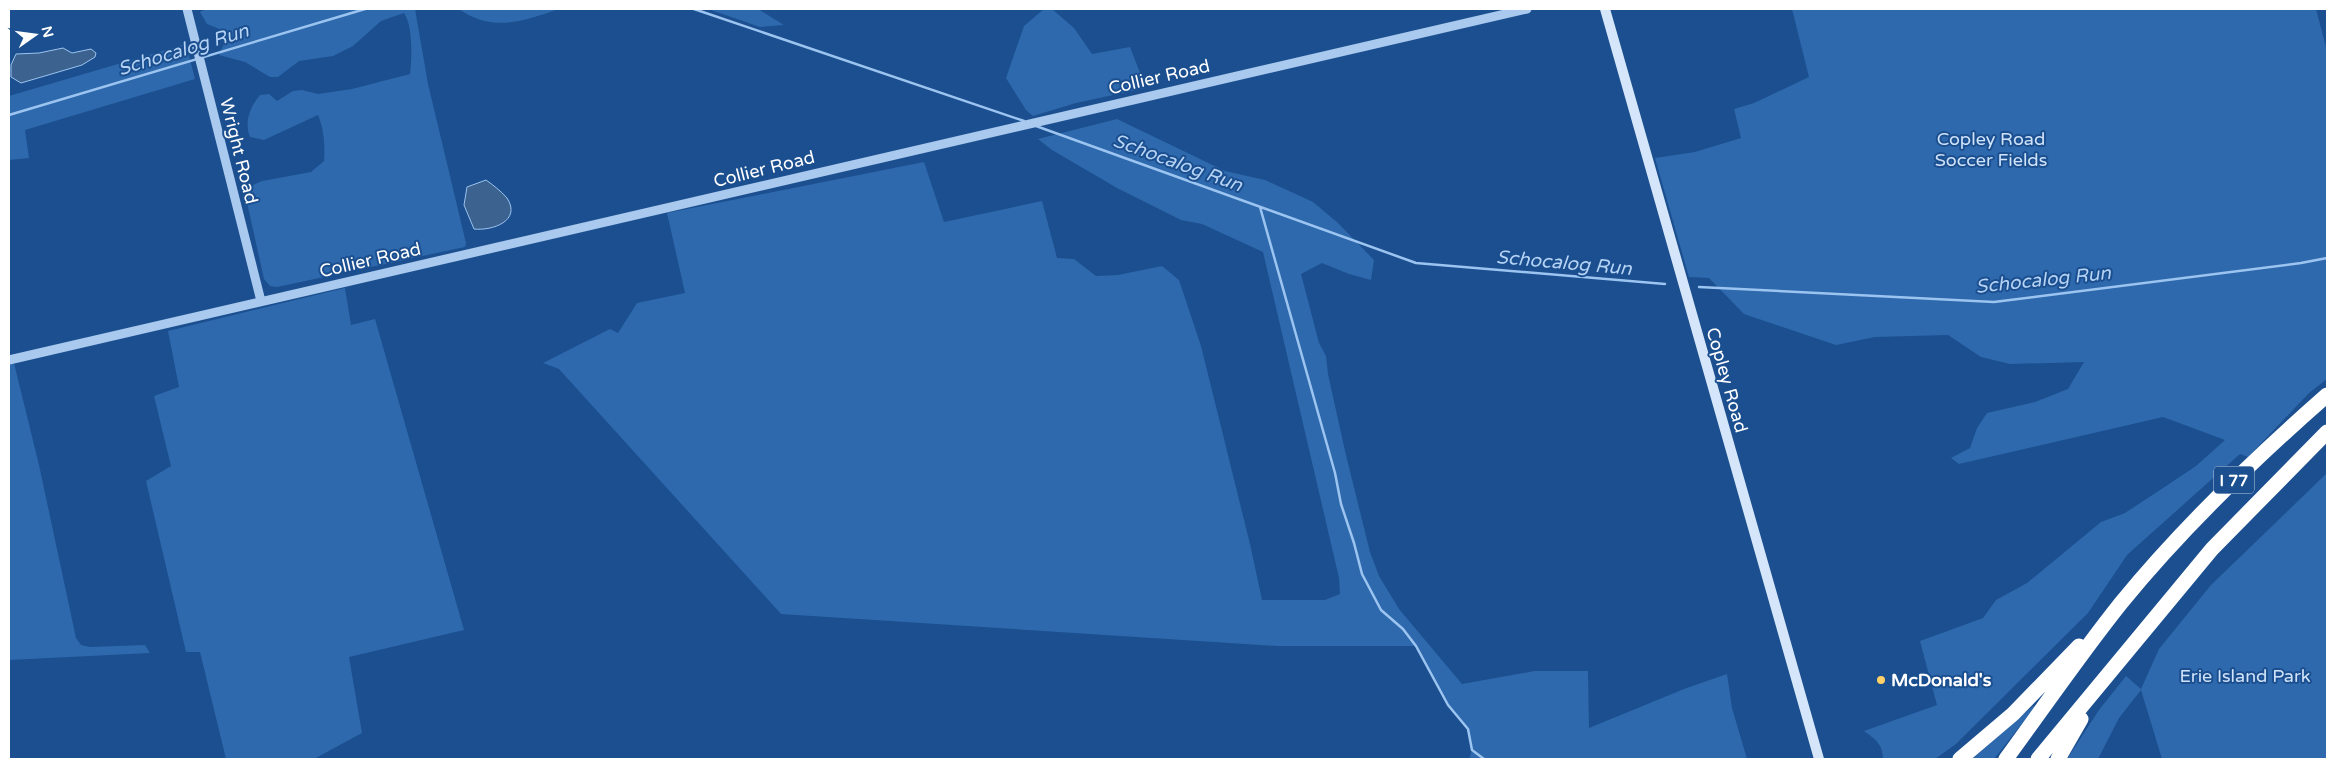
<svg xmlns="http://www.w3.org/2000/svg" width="2336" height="768" font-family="'Varela Round',sans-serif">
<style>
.green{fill:#2e69ad}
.water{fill:#3c6290;stroke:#9cc4f0}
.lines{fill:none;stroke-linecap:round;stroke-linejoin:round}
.stream{stroke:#9cc4f0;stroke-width:2.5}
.tertiary{stroke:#a9c9ee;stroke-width:9}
.secondary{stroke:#d6e6fa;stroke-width:10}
.motorway{stroke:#fff;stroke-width:15}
.poi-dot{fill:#ffd166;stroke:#1b4f8f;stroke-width:2}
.labels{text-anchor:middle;stroke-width:4;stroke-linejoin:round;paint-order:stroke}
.shield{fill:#1b4f8f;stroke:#bbcadd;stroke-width:1}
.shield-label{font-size:16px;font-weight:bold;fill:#fff}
.street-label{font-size:18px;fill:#fff;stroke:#1b4f8f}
.park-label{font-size:18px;fill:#cfe3fa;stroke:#1b4f8f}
.poi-label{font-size:18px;font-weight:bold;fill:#fff;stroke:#1b4f8f;text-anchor:start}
.water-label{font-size:19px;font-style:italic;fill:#b5d3f5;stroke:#1b4f8f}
</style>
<rect width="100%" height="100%" fill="#1b4f8f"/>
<!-- green -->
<path class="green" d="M206,9H415L428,84L466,243L465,247L277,287L270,286L264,279L244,189L262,181L311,172L324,161C325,145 324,129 318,115L264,140L250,137C244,122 250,107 260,95L269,94L277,101L293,91L302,90L318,94L352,89L410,74C412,58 413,26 404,13L381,21L353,46L333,56L299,61L278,77H270L245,62L219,55L229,33L207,24L200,12Z
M459,9H559C523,21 493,33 459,9Z
M708,9H758L784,25L760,27Z
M1044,9H1052L1074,28L1092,54L1130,47L1146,88L1076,103L1033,116L1026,110L1006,78L1024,26Z
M1792,9H2316L2327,51V379L2309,393L2248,457L2240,454L2127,555L2088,613L1956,744L1935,759H1883C1883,744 1875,739 1864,731L1937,705L1920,641L1983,618L1996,600L2027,583L2101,522L2125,513L2154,494L2196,466L2225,440L2163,417L1959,464L1951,458L1970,448L1977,428L1987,413L2035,402L2068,389L2084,362L2010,364L1981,357L1948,335L1875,337L1836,345L1744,314L1709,278L1689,277L1655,158L1695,152L1741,138L1734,109L1754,103L1809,77Z
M186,44L195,79L25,130L29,158L9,160V96Z
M1117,119L1225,171L1265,180L1313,202L1338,223L1374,260L1371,280L1349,274L1322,263L1301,274L1319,343L1326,356L1328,374L1345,451L1370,552L1379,576L1399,609L1462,684L1535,671H1588L1589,728L1684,689L1727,674L1732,708L1747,759H1469L1472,750L1468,729L1448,705L1416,646H1277L781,614L559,369L543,363L610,329L618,333L637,303L685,293L667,213L924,162L944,222L1042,201L1057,258L1074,259L1096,276L1118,275L1162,266L1179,280L1201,346L1250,544L1262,600H1325L1340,594L1339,578L1263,252L1202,224L1181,220L1117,188L1052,150L1038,139Z
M345,288L351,325L375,319L464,630L349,657L362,733L314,759H226L200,652H186L146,481L171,466L154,396L179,387L168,331Z
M13,359L39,465L76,638L81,645L90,647L145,645L150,653L9,660V360Z
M2327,473V759H2162L2141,690L2119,718L2098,759H2067L2099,710L2126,676L2141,689L2159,649L2211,585Z
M2033,706L2035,707L1994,759H1972Z"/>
<!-- water -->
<path class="water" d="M63,48L72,53L91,49L96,53L95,57L82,65L21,83L11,77V65L16,54L39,53Z
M486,180C493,185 501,191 507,198C522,221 492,231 474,229L464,205L467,187Z"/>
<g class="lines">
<!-- stream -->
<path class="stream" d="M694,9L1024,121
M9,115L365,9
M1036,126L1416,263L1665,284
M1260,207L1335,473L1341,504L1354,543L1362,574L1381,610L1403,629L1416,646L1448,705L1468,729L1472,750L1484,759
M1699,287L1994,302L2301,263L2327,258"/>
<!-- tertiary -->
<path class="tertiary" d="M187,9L261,301
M9,360L1527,9"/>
<!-- secondary -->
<path class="secondary" d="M1605,9L1819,759"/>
<!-- motorway -->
<path class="motorway" d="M1960,759L2013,714L2079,646
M2006,759C2044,707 2081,653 2121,603C2183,527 2254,459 2327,395
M2038,759L2212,549L2327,432
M2058,759L2081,719"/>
</g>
<!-- markers -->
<circle class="poi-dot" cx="1881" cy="680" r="5"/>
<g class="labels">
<!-- shield labels -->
<rect class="shield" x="2214" y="466.5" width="40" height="27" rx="4"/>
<g class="shield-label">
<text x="2234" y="486">I 77</text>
</g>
<!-- street labels -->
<g class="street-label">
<text transform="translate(1159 77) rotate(-13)" y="6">Collier Road</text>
<text transform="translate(239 151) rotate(76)" y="6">Wright Road</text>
<text transform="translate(764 169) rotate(-14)" y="6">Collier Road</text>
<text transform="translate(370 260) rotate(-13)" y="6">Collier Road</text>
<text transform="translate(1727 380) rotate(74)" y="6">Copley Road</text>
</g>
<!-- park labels -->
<g class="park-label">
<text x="1991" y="145">Copley Road<tspan x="1991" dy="21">Soccer Fields</tspan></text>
<text x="2245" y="682">Erie Island Park</text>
</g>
<!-- poi labels -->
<g class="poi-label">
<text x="1891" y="686">McDonald's</text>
</g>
<!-- water labels -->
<g class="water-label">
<text transform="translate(183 49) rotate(-17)" y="7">Schocalog Run</text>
<text transform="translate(1178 162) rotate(20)" y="7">Schocalog Run</text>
<text transform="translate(1564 262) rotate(5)" y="7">Schocalog Run</text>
<text transform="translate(2043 279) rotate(-6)" y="7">Schocalog Run</text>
</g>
</g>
<!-- border -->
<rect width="2336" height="768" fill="none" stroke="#ffffff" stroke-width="20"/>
<!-- north arrow -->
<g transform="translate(35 35) rotate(76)" stroke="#1b4f8f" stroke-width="4" paint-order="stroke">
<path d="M0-4L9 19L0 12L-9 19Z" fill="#ffffff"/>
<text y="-8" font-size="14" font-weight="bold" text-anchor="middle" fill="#ffffff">N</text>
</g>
</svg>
